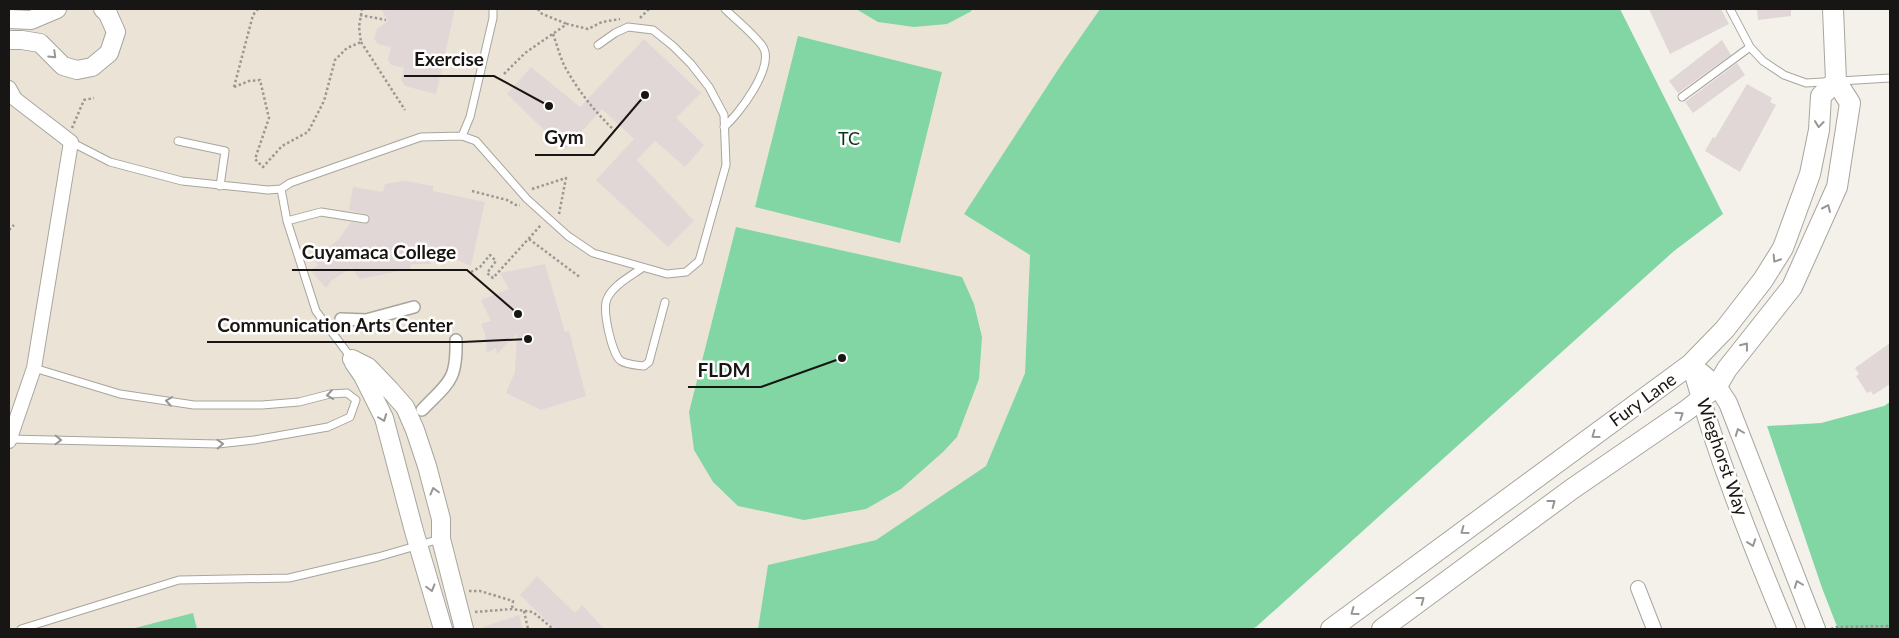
<svg xmlns="http://www.w3.org/2000/svg" width="1899" height="638" font-family="Lato,sans-serif">
<style>
.built{fill:#ebe4d6}
.green{fill:#82d6a4}
.building{fill:#e0d7d6}
.lines{fill:none;stroke-linecap:round;stroke-linejoin:round}
.service-casing{stroke:#a8a59e;stroke-width:9}
.pedestrian-casing{stroke:#a8a59e;stroke-width:14}
.minor-casing{stroke:#a8a59e;stroke-width:16}
.tertiary-casing{stroke:#a8a59e;stroke-width:20}
.secondary-casing{stroke:#a8a59e;stroke-width:22}
.path{stroke:#9b9893;stroke-width:2.5;stroke-dasharray:2.5 2.5;stroke-linecap:butt}
.service{stroke:#fff;stroke-width:7}
.pedestrian{stroke:#fff;stroke-width:11}
.minor{stroke:#fff;stroke-width:14}
.tertiary{stroke:#fff;stroke-width:18}
.secondary{stroke:#fff;stroke-width:20}
.oneway{stroke:#979695}
.labels{text-anchor:middle;stroke-width:5;stroke-linejoin:round;paint-order:stroke}
.park-label{font-size:18px;fill:#07331d;stroke:#fffefd}
.street-label{font-size:18px;fill:#181614;stroke:#fffefd}
.leader{fill:none;stroke:#181614;stroke-width:2}
.callout-dot{fill:#181614;stroke:#fffefd;stroke-width:2}
.callout-label{font-size:19px;text-anchor:middle;font-weight:bold;fill:#181614;stroke:#fffefd;stroke-width:5;stroke-linejoin:round;paint-order:stroke}
</style>
<rect width="100%" height="100%" fill="#f4f1ea"/>
<!-- built -->
<path class="built" d="M9,9H1100L1061,65L965,214L1030,254L1025,373L986,466L876,540L769,565L758,629H9Z"/>
<!-- green -->
<path class="green" d="M856,9H973L970,12L947,24L914,27L878,22Z
M1100,9H1620L1723,214L1674,251L1256,627L1250,629H758L768,565L876,540L986,466L1025,373L1030,255L964,214L1061,65Z
M798,36L942,72L900,243L755,207Z
M736,227L962,277L974,304L982,337L979,379L957,437L943,452L901,489L866,509L804,520L738,506L713,482L694,450L689,412Z
M1890,402V629H1838L1822,588L1767,426L1821,423L1884,406Z
M193,613L197,629H131Z"/>
<!-- building -->
<path class="building" d="M381,9H455L436,94L405,86L401,80L404,68L391,65L388,60L391,47L378,44L374,39L377,29L388,21Z
M1649,9H1721L1729,24L1670,54Z
M1757,9H1791V16L1758,20Z
M644,39L701,93L676,118L704,145L685,167L655,141L637,160L694,221L668,247L596,180L634,139L602,109L565,150L507,94L531,67L580,107Z
M1722,40L1731,55L1678,93L1669,81Z
M1737,63L1745,75L1693,113L1685,102Z
M1747,84L1772,98L1770,102L1776,105L1740,172L1705,151L1713,137L1715,138Z
M405,181L433,186V191L485,202L471,266L432,249L431,264H411L410,269L360,279L352,268L332,280L326,288L310,270L318,265L314,260L339,239L351,222L365,224L370,220L368,215L349,210L353,187L383,192L385,184Z
M545,264L565,332L569,331L586,396L541,410L506,393L515,372L517,334L497,354L496,348L487,353L485,333L481,324L491,321L481,300L509,289L500,273Z
M1890,343V384L1873,395L1871,391L1867,393L1856,376L1859,374L1855,368Z
M537,576L575,613L582,605L604,629H555L520,595Z
M519,615L523,629H483V627Z"/>
<g class="lines">
<!-- service casing -->
<g class="service-casing">
<path id="service" d="M1750,47L1763,61L1784,75L1806,83L1890,78
M1682,97L1750,47L1730,9
M724,127C739,114 775,67 763,47C755,35 735,19 725,9
M462,136L470,117L493,18V9
M178,141L225,151L220,186
M71,142L110,162L182,181L268,190L281,189L287,221L316,311L352,359
M281,189L290,183L421,137L462,136L476,141L527,199L568,236L593,253L667,274L686,272L699,261L726,165L724,115L709,87L691,64L673,46L653,30L628,27L615,33L598,45
M287,221L321,212L365,219
M642,268C631,276 612,286 607,299C602,310 612,355 621,361C628,365 637,365 644,366L649,362L665,302
M10,439L218,444L254,440L328,427L350,417L356,400L347,393L330,394L299,402L262,405H194L120,394L34,368
M21,629L179,580L289,578L378,557L440,539"/>
</g>
<!-- pedestrian casing -->
<g class="pedestrian-casing">
<path id="pedestrian" d="M341,319L366,320L414,307
M422,410C449,382 457,381 456,340"/>
</g>
<!-- minor casing -->
<g class="minor-casing">
<path id="minor" d="M9,88L15,99L71,142L34,368L9,441
M1638,588L1654,629"/>
</g>
<!-- tertiary casing -->
<g class="tertiary-casing">
<path id="tertiary" d="M9,19L31,20L57,9
M9,40H22L40,43L63,66L77,70L92,67L109,53L116,32L108,14L103,9
M352,359L368,367L390,390L405,407L415,430L427,466L441,519V539L464,629
M354,363L363,376L384,418L414,531L443,629
M1691,364L1717,386L1728,403L1816,629
M1691,364C1716,455 1751,543 1787,629"/>
</g>
<!-- secondary casing -->
<g class="secondary-casing">
<path id="secondary" d="M1331,629L1691,364L1725,329L1763,280L1783,248L1810,174L1819,130L1821,96L1836,81
M1382,629L1572,489L1687,410L1717,386L1727,369L1792,287L1837,187L1850,103L1836,81L1833,9"/>
</g>
<!-- path -->
<path class="path" d="M538,9L540,13L567,24
M360,15L386,20
M640,18L649,9
M553,34C557,45 560,57 565,67C579,92 595,112 615,131
M361,42L405,110
M504,74L525,53L567,24L588,29L602,22L620,19
M234,87L249,81L260,80L269,118L255,159L263,167L282,146L308,132L324,101L335,60L347,48L361,42L359,27L362,9
M234,87L253,15L258,9
M72,128L84,100L94,98
M532,189L566,178L559,214
M472,191L507,200L516,205H520
M9,230L14,225
M529,239L581,278
M471,272L480,267L490,255L496,261L487,273L493,278L541,225
M469,591H480L513,601L512,609
M524,611L528,629
M475,612L512,609L533,612L553,629
M1831,629L1837,627L1890,626"/>
<!-- service -->
<use href="#service" class="service"/>
<!-- pedestrian -->
<use href="#pedestrian" class="pedestrian"/>
<!-- minor -->
<use href="#minor" class="minor"/>
<!-- tertiary -->
<use href="#tertiary" class="tertiary"/>
<!-- secondary -->
<use href="#secondary" class="secondary"/>
</g>
<!-- one-way arrows -->
<defs><path id="oneway-chevron" d="M-2-3.5L2.5 0L-2 3.5" fill="none" stroke-width="1.6" stroke-linecap="round" stroke-linejoin="round" transform="scale(1.25)"/></defs>
<g class="oneway">
<use href="#oneway-chevron" transform="translate(53 55) rotate(44)"/>
<use href="#oneway-chevron" transform="translate(1819 124) rotate(96)"/>
<use href="#oneway-chevron" transform="translate(1827 208) rotate(-66)"/>
<use href="#oneway-chevron" transform="translate(1776 259) rotate(122)"/>
<use href="#oneway-chevron" transform="translate(1745 346) rotate(-52)"/>
<use href="#oneway-chevron" transform="translate(330 395) rotate(172)"/>
<use href="#oneway-chevron" transform="translate(169 401) rotate(-171)"/>
<use href="#oneway-chevron" transform="translate(1680 415) rotate(-34)"/>
<use href="#oneway-chevron" transform="translate(383 418) rotate(69)"/>
<use href="#oneway-chevron" transform="translate(1739 432) rotate(-111)"/>
<use href="#oneway-chevron" transform="translate(1595 435) rotate(144)"/>
<use href="#oneway-chevron" transform="translate(58 440) rotate(2)"/>
<use href="#oneway-chevron" transform="translate(220 444) rotate(-3)"/>
<use href="#oneway-chevron" transform="translate(434 491) rotate(-105)"/>
<use href="#oneway-chevron" transform="translate(1552 503) rotate(-37)"/>
<use href="#oneway-chevron" transform="translate(1464 531) rotate(144)"/>
<use href="#oneway-chevron" transform="translate(1752 543) rotate(70)"/>
<use href="#oneway-chevron" transform="translate(1798 584) rotate(-111)"/>
<use href="#oneway-chevron" transform="translate(431 588) rotate(74)"/>
<use href="#oneway-chevron" transform="translate(1421 600) rotate(-37)"/>
<use href="#oneway-chevron" transform="translate(1354 612) rotate(144)"/>
</g>
<g class="labels">
<!-- park labels -->
<g class="park-label">
<text x="849" y="145">TC</text>
</g>
<!-- street labels -->
<g class="street-label">
<text transform="translate(1643 400) rotate(-36)" y="6">Fury Lane</text>
<text transform="translate(1722 457) rotate(71)" y="6">Wieghorst Way</text>
</g>
</g>
<!-- callouts -->
<path class="leader" d="M549 106L494 76H404M645 95L594 155H535M518 314L467 270H292M528 339L463 342H207M842 358L761 387H688"/>
<g class="callout-dot">
<circle cx="549" cy="106" r="5"/>
<circle cx="645" cy="95" r="5"/>
<circle cx="518" cy="314" r="5"/>
<circle cx="528" cy="339" r="5"/>
<circle cx="842" cy="358" r="5"/>
</g>
<g class="callout-label">
<text x="449" y="66">Exercise</text>
<text x="564" y="144">Gym</text>
<text x="379" y="259">Cuyamaca College</text>
<text x="335" y="332">Communication Arts Center</text>
<text x="724" y="377">FLDM</text>
</g>
<!-- border -->
<rect width="1899" height="638" fill="none" stroke="#181614" stroke-width="20"/>
</svg>
